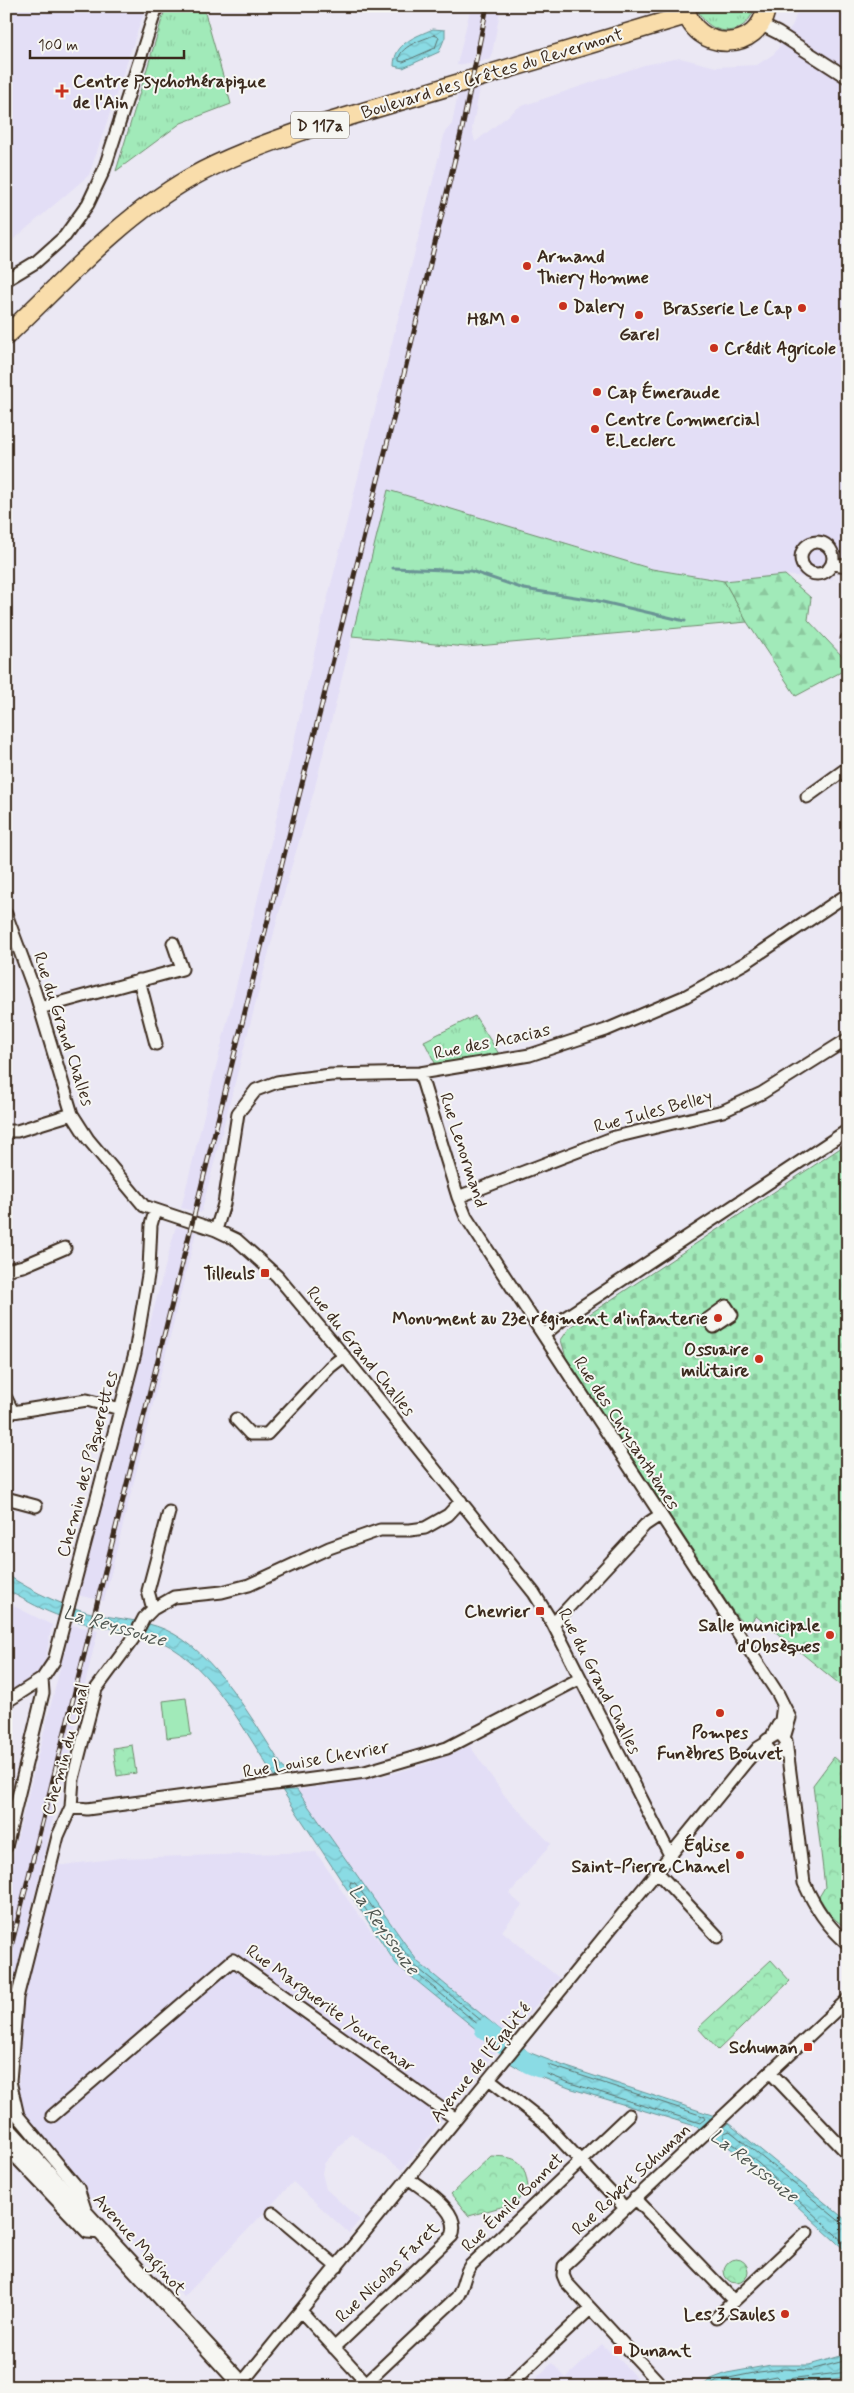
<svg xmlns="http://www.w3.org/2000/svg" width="854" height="2393" font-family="Mynerve,sans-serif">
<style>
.built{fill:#e3def6}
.grass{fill:url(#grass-tufts);stroke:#6e8a6c}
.forest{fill:url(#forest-firs);stroke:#6e8a6c}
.cemetery{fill:url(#cemetery-stones);stroke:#6e8a6c}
.park{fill:url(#park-crowns);stroke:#6e8a6c}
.pitch{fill:#a1eab9;stroke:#6e8a6c}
.water{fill:url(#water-waves);stroke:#6a9495}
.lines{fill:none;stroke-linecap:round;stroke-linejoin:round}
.shore{stroke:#5b716d;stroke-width:1}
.stream{stroke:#6a9495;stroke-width:3}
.river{stroke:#8adbe4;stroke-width:19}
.street-casing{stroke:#3b2a1e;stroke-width:15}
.secondary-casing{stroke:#3b2a1e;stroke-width:20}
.primary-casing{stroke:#3b2a1e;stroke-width:21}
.street{stroke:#f6f6f2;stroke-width:11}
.secondary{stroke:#f6f6f2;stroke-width:16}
.primary{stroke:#f9ddab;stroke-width:18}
.rail-casing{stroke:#3b2a1e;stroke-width:5}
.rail{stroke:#f6f6f2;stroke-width:3;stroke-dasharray:9;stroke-linecap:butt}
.poi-dot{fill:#c8321e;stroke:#f6f6f2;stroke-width:2}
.labels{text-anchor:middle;stroke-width:4;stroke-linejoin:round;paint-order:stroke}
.shield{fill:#f6f6f2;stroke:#73675e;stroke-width:1}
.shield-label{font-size:16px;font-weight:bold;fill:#3b2a1e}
.street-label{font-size:18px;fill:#3b2a1e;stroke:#f6f6f2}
.poi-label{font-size:18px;font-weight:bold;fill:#3b2a1e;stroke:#f6f6f2;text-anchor:end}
.water-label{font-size:19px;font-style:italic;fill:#4f5650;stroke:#f6f6f2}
</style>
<defs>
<pattern id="grass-tufts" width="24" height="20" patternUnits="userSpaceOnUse" patternTransform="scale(1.25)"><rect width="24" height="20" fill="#a1eab9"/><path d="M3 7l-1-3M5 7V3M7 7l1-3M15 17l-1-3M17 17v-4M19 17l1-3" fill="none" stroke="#8cc99f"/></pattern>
<pattern id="forest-firs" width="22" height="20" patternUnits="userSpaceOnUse" patternTransform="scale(1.25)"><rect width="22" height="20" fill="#a1eab9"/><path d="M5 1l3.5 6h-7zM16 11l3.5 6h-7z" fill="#8cc99f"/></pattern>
<pattern id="cemetery-stones" width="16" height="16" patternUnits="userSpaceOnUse" patternTransform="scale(1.25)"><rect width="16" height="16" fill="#a1eab9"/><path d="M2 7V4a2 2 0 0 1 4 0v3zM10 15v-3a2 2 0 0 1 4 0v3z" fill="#8cc99f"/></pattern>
<pattern id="park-crowns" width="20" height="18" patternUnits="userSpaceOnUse" patternTransform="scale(1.25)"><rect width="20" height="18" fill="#a1eab9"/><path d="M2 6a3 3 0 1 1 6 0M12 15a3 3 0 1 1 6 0" fill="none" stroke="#8cc99f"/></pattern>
<pattern id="water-waves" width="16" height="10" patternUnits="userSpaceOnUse" patternTransform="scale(1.25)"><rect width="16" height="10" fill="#8adbe4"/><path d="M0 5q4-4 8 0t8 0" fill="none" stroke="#78bcc3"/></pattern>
</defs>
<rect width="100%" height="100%" fill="#ebe8f4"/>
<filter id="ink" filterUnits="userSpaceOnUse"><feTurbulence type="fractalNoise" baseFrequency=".02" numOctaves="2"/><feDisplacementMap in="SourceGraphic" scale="10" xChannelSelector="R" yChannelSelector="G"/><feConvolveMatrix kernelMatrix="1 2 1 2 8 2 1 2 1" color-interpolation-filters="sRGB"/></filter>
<g filter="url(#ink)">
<!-- built -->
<path class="built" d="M6,6H146L89,175L6,246Z
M471,6H501L491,59L457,65Z
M799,6H848V548L846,556L831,580L785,575L724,581L652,569L388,491L314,791L289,875L201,1213L181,1208L262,881L318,636L445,132L452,124L458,94L480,88L472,129L475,142L519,107L644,65L680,58L716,67L757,65L775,53L793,24Z
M176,1226L196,1232L104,1601L77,1595Z
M6,1602L52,1625L45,1662L32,1681L6,1696Z
M71,1625L98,1630L6,2015V1882Z
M470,1746L505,1796L551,1844L509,1894L522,1905L502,1931L559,1978L509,2037L418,1962L297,1790L384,1776L429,1763Z
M316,1852L348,1900L396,1964L499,2048L402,2170L351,2133L324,2164L322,2173L326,2189L360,2220L349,2233L293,2182L184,2297L91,2198L27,2122L18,2093L23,2000L55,1866L120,1858Z
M602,2344L612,2354L614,2353L639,2381L638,2387H527L552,2363L566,2378Z"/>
<!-- grass -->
<path class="grass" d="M166,6H203L231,104L181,123L116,171Z
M696,6H755C746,40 707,38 696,6Z
M388,490L652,569L724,581L747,622L466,647L352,636Z
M475,1016L499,1054L437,1067L424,1041Z"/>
<!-- forest -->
<path class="forest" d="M785,575L811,598L808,620L843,657L848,659V680L841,672L796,696L747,622L724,581Z"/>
<!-- cemetery -->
<path class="cemetery" d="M848,1143V1691L756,1616L747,1626L736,1616L566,1357L561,1340L570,1327Z"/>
<!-- park -->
<path class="park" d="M132,1745L136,1773L117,1776L113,1748Z
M834,1757L848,1769V1930L831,1916L819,1897L825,1887L813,1785Z
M771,1960L790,1981L718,2050L698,2028Z
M491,2156C518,2157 524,2160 528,2187L515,2203L469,2216L451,2194Z
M724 2271a12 12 0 1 1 24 0a12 12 0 1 1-24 0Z"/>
<!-- pitch -->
<path class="pitch" d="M186,1698L191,1735L167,1738L163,1701Z"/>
<!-- water -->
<path class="water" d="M433,29L445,30V37L439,52L403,68L394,66C394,43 415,37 433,29Z
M6,1574C34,1593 67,1608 100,1615C125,1620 152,1621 174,1634C221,1660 259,1731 288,1775L276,1779C246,1734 213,1667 162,1642C132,1628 94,1628 62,1617C44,1611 27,1601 10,1592L7,1596Z
M297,1790L418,1962L509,2037L499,2048L396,1964L282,1790Z
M523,2047L528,2052L564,2066L715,2116L702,2130L695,2126L569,2088L520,2069L510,2063Z
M728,2123L846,2220L848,2222V2253L755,2167L714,2136Z
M848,2354V2377L768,2387H701L711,2379L727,2373L771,2365H809Z"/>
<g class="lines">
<!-- shore -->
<path class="shore" d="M434,35L439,37L435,48L403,62L399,61C398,46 423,40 434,35Z
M351,1882L355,1883L414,1965L500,2036V2040H497L400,1960L350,1886Z
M522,2056L703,2116L705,2119L700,2123L570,2083L522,2064L519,2061Z
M848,2225L843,2224L730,2131L724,2133V2137L758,2163L848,2246
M708,2387L719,2380L759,2372L784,2369L810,2370L848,2360
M720,2387L776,2376L778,2378L776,2387
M783,2387V2382L787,2379L848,2372"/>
<!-- stream -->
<path class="stream" d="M393,568L471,571L524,589L594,600L685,621"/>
<!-- river -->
<path class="river" d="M484,2029L529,2064L539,2068"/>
<!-- street casing -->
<g class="street-casing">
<path id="street" d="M760,24L778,33L848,78
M6,280L36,262L65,236L88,204L104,170L157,6
M801 558a16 16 0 1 1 32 0a16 16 0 1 1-32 0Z
M833,564L848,566
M847,639H848
M807,797L843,771L848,776
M6,914L35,992L72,1114L88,1139L144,1206L216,1230L237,1240L277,1276L344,1356L534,1593L553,1624L670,1855
M139,980L156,1044
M40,1008L182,969L173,943
M420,1073L458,1197L466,1217L778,1694L790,1718L784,1738
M6,1131H17L72,1114
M458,1197L615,1137L723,1111L762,1093L848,1039
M216,1230L224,1204L238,1113L256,1090L277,1082L297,1079L331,1075L420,1073L530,1055L606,1030L686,996L745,963L848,894
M6,1270L23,1266L65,1248
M726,1306L732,1315L714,1327L708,1319Z
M544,1335L563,1319L848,1130
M6,1398L13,1412L87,1400L120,1409
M236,1419L250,1434H267L330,1367L344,1356
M6,1498L36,1506
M153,1609L148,1591L169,1512
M553,1624L645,1525L660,1515
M6,1702L42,1679L54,1661L135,1353L149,1269L151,1225L155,1211
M773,1734L781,1720L783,1705
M785,1748L781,1753H772L766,1746L767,1740L777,1734L782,1736L786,1741L804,1883C815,1907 827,1926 848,1944
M71,1807L87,1809L365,1772L447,1748L579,1679
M6,1847L43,1693L42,1679
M657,1872L718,1937
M770,2072L848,2154
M489,2079L544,2122L625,2208
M52,2116L233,1960L456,2119
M6,2147L87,2232L103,2233
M635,2198L734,2301
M86,2212L78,2188L18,2116L10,2081L17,1998L58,1836L71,1807L73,1779L96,1689L133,1639L144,1618L153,1609L174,1597L222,1592L249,1585L329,1548L380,1530H410L425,1528L448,1515L461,1501
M273,2213L337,2267
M301,2311L370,2387
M716,2318L807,2232
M334,2348L452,2236C462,2211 426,2192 408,2178
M366,2383L457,2297C464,2287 463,2276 470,2266L629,2115
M241,2384L746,1762L758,1748L766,1743
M507,2387L590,2309
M663,2387L566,2282L563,2275L564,2266L848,1999"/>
</g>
<!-- secondary casing -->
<g class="secondary-casing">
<path id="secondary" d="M6,2128L244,2387"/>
</g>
<!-- primary casing -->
<g class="primary-casing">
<path id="primary" d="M685,6C693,54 762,53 766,6
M6,336C64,281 120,218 190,178C229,156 271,142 313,127L687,15"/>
</g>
<!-- street -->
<use href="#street" class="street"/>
<!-- secondary -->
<use href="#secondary" class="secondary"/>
<!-- primary -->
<use href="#primary" class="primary"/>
<!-- rail casing -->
<g class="rail-casing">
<path id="rail" d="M6,1967L395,412L462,129L487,6"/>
</g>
<!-- rail -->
<use href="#rail" class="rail"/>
</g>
</g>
<!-- markers -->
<g class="poi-dot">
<path d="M59.5 83.5h5v5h5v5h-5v5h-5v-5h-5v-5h5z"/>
<circle cx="527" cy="266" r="5"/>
<circle cx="563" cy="306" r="5"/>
<circle cx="802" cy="308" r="5"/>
<circle cx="639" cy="315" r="5"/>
<circle cx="515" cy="319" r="5"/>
<circle cx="714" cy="348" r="5"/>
<circle cx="597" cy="392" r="5"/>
<circle cx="595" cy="429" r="5"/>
<rect x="260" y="1268" width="10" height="10" rx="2.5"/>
<circle cx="718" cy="1318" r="5"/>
<circle cx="759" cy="1359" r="5"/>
<rect x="535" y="1606" width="10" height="10" rx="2.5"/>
<circle cx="830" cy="1635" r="5"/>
<circle cx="720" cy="1713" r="5"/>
<circle cx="740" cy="1855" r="5"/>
<rect x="803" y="2042" width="10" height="10" rx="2.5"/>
<circle cx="785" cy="2314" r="5"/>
<rect x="613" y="2345" width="10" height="10" rx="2.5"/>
</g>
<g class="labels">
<!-- shield labels -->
<rect class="shield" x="291" y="111.5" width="58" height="27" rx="4"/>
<g class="shield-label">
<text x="320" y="131">D 117a</text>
</g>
<!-- street labels -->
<g class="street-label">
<text transform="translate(492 73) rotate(-17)" y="6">Boulevard des Crêtes du Revermont</text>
<text transform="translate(64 1029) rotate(72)" y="6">Rue du Grand Challes</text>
<text transform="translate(492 1041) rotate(-12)" y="6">Rue des Acacias</text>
<text transform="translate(653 1111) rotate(-15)" y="6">Rue Jules Belley</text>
<text transform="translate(464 1150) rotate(72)" y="6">Rue Lenormand</text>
<text transform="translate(361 1351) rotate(51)" y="6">Rue du Grand Challes</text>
<text transform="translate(627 1433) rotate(57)" y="6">Rue des Chrysanthèmes</text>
<text transform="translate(87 1464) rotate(-75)" y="6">Chemin des Pâquerettes</text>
<text transform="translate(600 1681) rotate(63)" y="6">Rue du Grand Challes</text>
<text transform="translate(65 1749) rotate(-75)" y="6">Chemin du Canal</text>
<text transform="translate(316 1759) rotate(-10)" y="6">Rue Louise Chevrier</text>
<text transform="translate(331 2008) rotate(36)" y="6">Rue Marguerite Yourcenar</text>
<text transform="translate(480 2062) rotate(-51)" y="6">Avenue de l'Égalité</text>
<text transform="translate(631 2179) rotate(-43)" y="6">Rue Robert Schuman</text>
<text transform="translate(512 2202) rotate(-44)" y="6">Rue Émile Bonnet</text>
<text transform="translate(140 2244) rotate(48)" y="6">Avenue Maginot</text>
<text transform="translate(387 2272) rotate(-44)" y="6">Rue Nicolas Faret</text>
</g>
<!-- poi labels -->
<g class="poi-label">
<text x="73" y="87" text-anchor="start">Centre Psychothérapique<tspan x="73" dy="21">de l'Ain</tspan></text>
<text x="537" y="262" text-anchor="start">Armand<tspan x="537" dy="21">Thiery Homme</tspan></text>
<text x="573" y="312" text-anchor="start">Dalery</text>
<text x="792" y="314">Brasserie Le Cap</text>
<text x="505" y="325">H&amp;M</text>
<text x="639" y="340" text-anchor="middle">Garel</text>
<text x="724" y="354" text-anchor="start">Crédit Agricole</text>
<text x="607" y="398" text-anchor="start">Cap Émeraude</text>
<text x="605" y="425" text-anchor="start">Centre Commercial<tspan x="605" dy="21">E.Leclerc</tspan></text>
<text x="255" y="1279">Tilleuls</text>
<text x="708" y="1324">Monument au 23e régiment d'infanterie</text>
<text x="749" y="1355">Ossuaire<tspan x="749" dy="21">militaire</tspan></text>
<text x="530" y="1617">Chevrier</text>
<text x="820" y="1631">Salle municipale<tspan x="820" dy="21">d'Obsèques</tspan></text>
<text x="720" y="1738" text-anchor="middle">Pompes<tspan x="720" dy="21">Funèbres Bouvet</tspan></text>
<text x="730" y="1851">Église<tspan x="730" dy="21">Saint-Pierre Chanel</tspan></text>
<text x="798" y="2053">Schuman</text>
<text x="775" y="2320">Les 3 Saules</text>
<text x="628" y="2356" text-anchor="start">Dunant</text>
</g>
<!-- water labels -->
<g class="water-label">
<text transform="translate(115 1625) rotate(16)" y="7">La Reyssouze</text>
<text transform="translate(385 1929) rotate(54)" y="7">La Reyssouze</text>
<text transform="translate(755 2165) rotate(38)" y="7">La Reyssouze</text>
</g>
</g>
<!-- margin -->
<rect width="854" height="2393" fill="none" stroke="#f6f6f2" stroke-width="25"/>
<rect x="12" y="12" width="829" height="2368" fill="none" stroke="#3b2a1e" stroke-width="2" filter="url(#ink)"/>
<!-- scale -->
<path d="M30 50v8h154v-8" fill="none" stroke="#3b2a1e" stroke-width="2.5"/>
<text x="38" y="50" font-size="15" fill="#3b2a1e" stroke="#f6f6f2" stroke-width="4" paint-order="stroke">100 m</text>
</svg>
